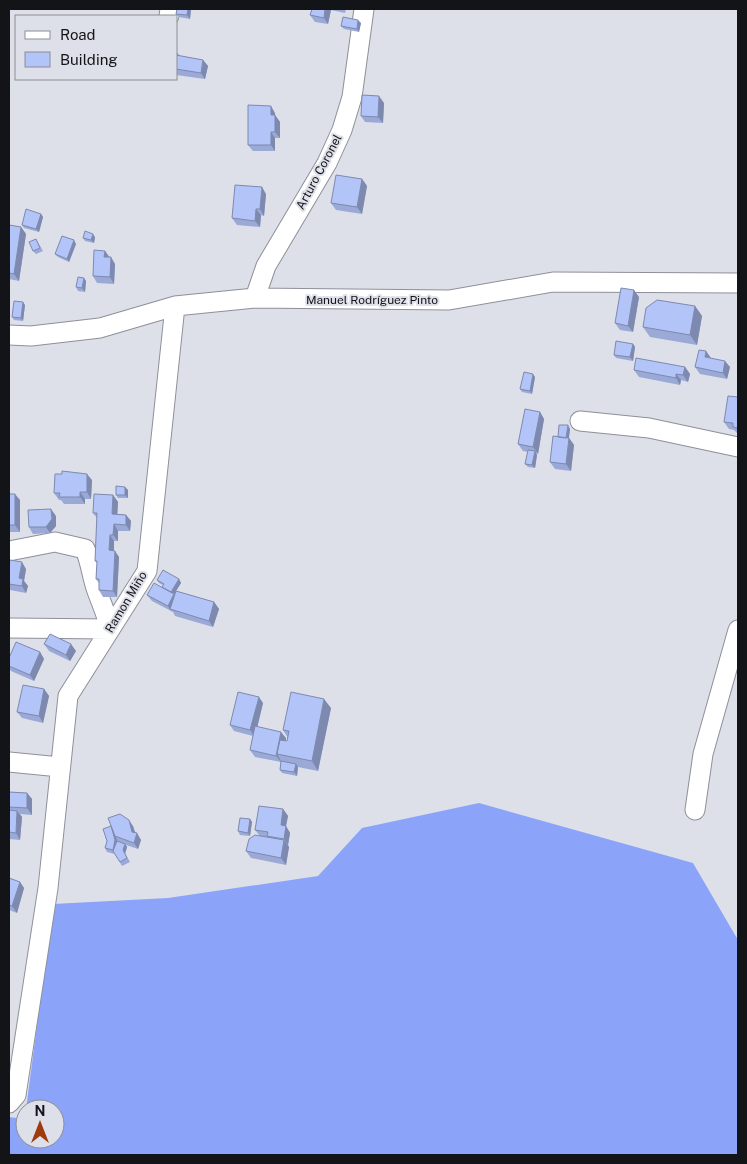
<svg xmlns="http://www.w3.org/2000/svg" width="747" height="1164" font-family="'Public Sans',sans-serif">
<style>
.forest{fill:#8ba4f9}
.lines{fill:none;stroke-linecap:round;stroke-linejoin:round}
.minor-casing{stroke:#8d9099;stroke-width:21}
.minor{stroke:#fff;stroke-width:19}
.wall{fill:#9aa9d6}
.shaded-wall{fill:#7d89ae}
.building{fill:#b3c4f9;stroke:#7d89ae}
.labels{text-anchor:middle;stroke-width:4;stroke-linejoin:round;paint-order:stroke}
.street-label{font-size:12px;fill:#131417;stroke:#dde0e9}
</style>
<rect width="100%" height="100%" fill="#dde0e9"/>
<!-- forest -->
<path class="forest" d="M479,803L693,863L738,940V1155H9V1117L24,1119L25,1115V1139H55V1109H26L53,904L168,898L318,876L362,828Z"/>
<g class="lines">
<!-- minor casing -->
<g class="minor-casing">
<path id="minor" d="M169,16L170,9
M255,298L266,266L327,163L342,130L352,97L364,9
M9,335L31,336L100,328L175,306L255,298L449,300L553,282L738,283
M580,421L649,428L738,447
M9,551L55,542L85,549C91,563 92,578 97,591C102,605 107,615 110,629L9,628
M9,762L60,767
M695,810L703,754L738,630
M9,1103L16,1095L48,888L68,696L147,571L175,306"/>
</g>
<!-- minor -->
<use href="#minor" class="minor"/>
</g>
<!-- wall -->
<path class="wall" d="M177,9H191L190,19L179,17L176,14Z
M312,9H346L345,13L331,10L328,24L315,22L310,15Z
M361,23L359,32L344,29L341,26Z
M176,51L180,56L203,60L208,66L205,79L176,75Z
M384,103L383,123L365,122L361,116Z
M275,113V115L280,122V138H275V151H253L248,145Z
M362,179L367,186L362,214L336,210L331,203Z
M266,194L264,216L261,215L260,227L237,225L232,218Z
M41,214L43,217L39,232L24,228L22,225Z
M9,225L21,227L26,234L19,281L9,279Z
M95,237L94,243L85,241L83,238Z
M36,239L43,251L36,254L33,251Z
M76,244L69,262L58,257L55,254Z
M105,251L115,264L114,284L97,283L93,276Z
M86,281L85,292L78,291L76,287Z
M639,297L633,332L620,330L615,323Z
M25,305L23,321L14,320L12,317Z
M695,306L702,316L697,345L650,337L643,327Z
M633,344L635,347L633,361L616,358L614,355Z
M711,358L730,367L727,379L700,374L695,367Z
M685,367L690,374L688,382L681,380L680,385L639,377L634,370Z
M535,377L532,394L522,392L520,389Z
M738,397V434L734,430L729,429L724,422Z
M540,412L544,419L538,454L536,453L537,455L535,468L528,467L525,464L528,452L523,451L518,444Z
M570,429L569,438L574,445L571,471L555,469L550,462L558,437Z
M92,480L91,499H85V504H64L61,500H59L54,493Z
M125,487L128,490V498H118L116,495Z
M9,494L20,500V532H9Z
M113,495L118,502L117,514L126,515L131,521L130,531H118V541H114V551L119,557L117,597H103L99,590V583L96,579L97,563L95,561L97,518L93,513Z
M56,516V526L50,533L33,534L29,527Z
M9,567L26,569L24,581L28,586L26,593L10,590L9,588Z
M179,579L181,583L176,591L214,602L219,609L213,627L175,616L173,612L152,601L147,595L162,587L163,585L159,583L157,580Z
M44,644L76,651L70,661L49,651Z
M40,652L44,659L34,681L11,671L9,669V658Z
M44,689L49,696L43,723L22,718L17,712Z
M263,703L257,727L286,738V741H287L288,738L283,730L331,708L318,771L298,767L297,776L282,773L280,770L281,762L255,757L250,750L253,736L234,731L230,725Z
M9,792L27,793L32,799V815L20,814L22,817L20,840L9,839Z
M283,809L288,816L286,826L290,833L288,845L289,847L286,865L251,858L246,851L260,836L255,830Z
M250,819L252,822L250,836L240,835L238,831Z
M133,826L135,833L141,840L138,849L126,845L127,847L125,854L130,862L122,866L115,854L107,852L105,848L112,828Z
M9,878L20,882L24,888L17,913L9,910Z"/>
<!-- shaded-wall -->
<path class="shaded-wall" d="M188,9H191L190,19L187,15Z
M325,9H330L331,10L328,24L324,18Z
M358,20L361,23L359,32L357,29Z
M203,60L208,66L205,79L201,73Z
M379,96L384,103L383,123L378,117Z
M271,106L275,113V115L280,122V138L275,132L271,115Z
M271,132L275,138V151L271,145Z
M362,179L367,186L362,214L357,207Z
M262,187L266,194L264,216L260,209Z
M256,209L261,215L260,227L255,221Z
M41,214L43,217L39,232L36,229Z
M21,227L26,234L19,281L14,274Z
M93,234L95,237L94,243L91,240Z
M74,240L76,244L69,262L67,259Z
M105,251L109,257H104Z
M111,257L115,264L114,284L110,277Z
M84,278L86,281L85,292L82,288Z
M634,290L639,297L633,332L628,326Z
M23,302L25,305L23,321L21,318Z
M695,306L702,316L697,345L690,335Z
M633,344L635,347L633,361L630,357Z
M706,351L711,358L705,357Z
M725,361L730,367L727,379L723,373Z
M685,367L690,374L688,382L683,375Z
M533,374L535,377L532,394L530,391Z
M676,374L681,380L680,385L676,378Z
M540,412L544,419L538,454L533,447Z
M568,425L570,429L568,443L566,439Z
M569,438L574,445L571,471L566,464Z
M535,451L537,455L535,468L532,465Z
M87,474L92,480L91,499L87,492Z
M125,487L128,490V498L125,495Z
M80,492L85,499V504L80,497Z
M15,494L20,500V532L15,525Z
M113,495L118,502L117,521L112,514Z
M51,509L56,516V526L50,533L46,527Z
M126,515L131,521L130,531L126,525Z
M114,524L118,531V541L113,535Z
M110,535L114,541V557L109,550Z
M115,551L119,557L117,597L113,591Z
M22,562L26,569L24,581L28,586L26,593L22,586L19,578Z
M179,579L181,583L174,594L179,600L170,609L172,613L168,606L171,593Z
M214,602L219,609L213,627L209,621Z
M71,644L76,651L70,661L66,655Z
M40,652L44,659L34,681L30,675Z
M44,689L49,696L43,723L39,716Z
M259,697L263,703L255,737L250,730Z
M324,699L331,708L318,771L312,761Z
M281,732L286,738L283,755L277,754L281,761V762L276,756Z
M296,764L298,767L297,776L294,772Z
M27,793L32,799V815L27,808Z
M283,809L288,816L286,826L290,833L288,845L284,839L281,825Z
M17,811L22,817L20,840L16,833Z
M250,819L252,822L250,836L248,833Z
M129,820L133,826L136,835L137,833L141,840L138,849L134,843L132,832Z
M111,826L113,829L118,843L115,854L113,850Z
M284,840L289,847L286,865L281,858Z
M125,844L127,847L125,854L130,862L123,850Z
M20,882L24,888L17,913L12,906Z"/>
<!-- building -->
<path class="building" d="M177,9H188L187,15L176,14Z
M312,9H325L324,18L310,15Z
M343,17L358,20L357,29L341,26Z
M176,55L203,60L201,73L176,69Z
M362,95L379,96L378,117L361,116Z
M248,105L271,106V115H275V132H271V145H248Z
M336,175L362,179L357,207L331,203Z
M235,185L262,187L260,209H256L255,221L232,218Z
M26,209L41,214L36,229L22,225Z
M9,225L21,227L14,274L9,273Z
M85,231L93,234L91,240L83,238Z
M62,236L74,240L67,259L55,254Z
M36,239L40,248L33,251L29,242Z
M94,250L105,251L104,257H111L110,277L93,276Z
M78,277L84,278L82,288L76,287Z
M621,288L634,290L628,326L615,323Z
M657,300L695,306L690,335L643,327L646,308Z
M14,301L23,302L21,318L12,317Z
M616,341L633,344L630,357L614,355Z
M699,350L706,351L705,357L725,361L723,373L695,367Z
M636,358L685,367L683,375L676,374V378L634,370Z
M524,372L533,374L530,391L520,389Z
M728,396L738,397V428L733,427V423L724,422Z
M525,409L540,412L533,447L518,444Z
M559,425H568L566,438L558,437Z
M553,436L569,438L566,464L550,462Z
M528,450L535,451L532,465L525,464Z
M62,471L87,474V492H80V497H59L60,493H54L55,474H62Z
M116,486L125,487V495H116Z
M9,494H15V525H9Z
M94,494L113,495L112,514L126,515V525L114,524L113,535H110L109,550L115,551L113,591L99,590V579H96L97,561H95L97,513H93Z
M51,509L52,519L46,527H29L28,510Z
M10,560L22,562L19,578L23,579L22,586L9,584V567Z
M163,570L179,579L171,592L162,587L164,584L157,580Z
M154,583L174,594L168,606L147,595Z
M176,591L214,602L209,621L170,609Z
M50,634L71,644L66,655L44,644Z
M16,642L40,652L30,675L9,666V658Z
M23,685L44,689L39,716L17,712Z
M238,692L259,697L250,730L230,725Z
M291,692L324,699L312,761L277,754L280,740L287,741L289,731L283,730Z
M255,726L281,732L276,756L250,750Z
M281,761L296,764L294,772L280,770Z
M9,792L27,793V808L9,807Z
M259,806L283,809L281,825L286,826L284,839L267,836L268,832L255,830Z
M9,810L17,811L16,833L9,832Z
M120,814L129,820L132,832L137,833L134,843L115,836L108,818Z
M240,818L250,819L248,833L238,831Z
M111,826L115,840L113,850L105,848L107,841L103,829Z
M255,835L284,840L281,858L246,851L249,839Z
M117,841L125,844L123,850L127,858L120,862L113,851Z
M9,878L20,882L12,906L9,905Z"/>
<g class="labels">
<!-- street labels -->
<g class="street-label">
<text transform="translate(319 172) rotate(-62)" y="4">Arturo Coronel</text>
<text x="372" y="304">Manuel Rodríguez Pinto</text>
<text transform="translate(126 602) rotate(-59)" y="4">Ramon Miño</text>
</g>
</g>
<!-- border -->
<rect width="747" height="1164" fill="none" stroke="#131417" stroke-width="20"/>
<!-- legend -->
<rect x="15" y="15" width="162" height="65" fill="#dde0e9" stroke="#8c8e95"/>
<rect x="25" y="31" width="25" height="8" fill="#ffffff" stroke="#8c8e95"/>
<text x="60" y="40" font-size="15" fill="#131417">Road</text>
<rect x="25" y="52" width="25" height="15" fill="#b3c4f9" stroke="#8c8e95"/>
<text x="60" y="65" font-size="15" fill="#131417">Building</text>
<!-- north arrow -->
<g transform="translate(40 1124)"><circle r="24" fill="#dde0e9" stroke="#8c8e95"/>
<path d="M0-4L9 19L0 12L-9 19Z" fill="#9f390e"/>
<text y="-8" font-size="14" font-weight="bold" text-anchor="middle" fill="#131417">N</text>
</g>
</svg>
